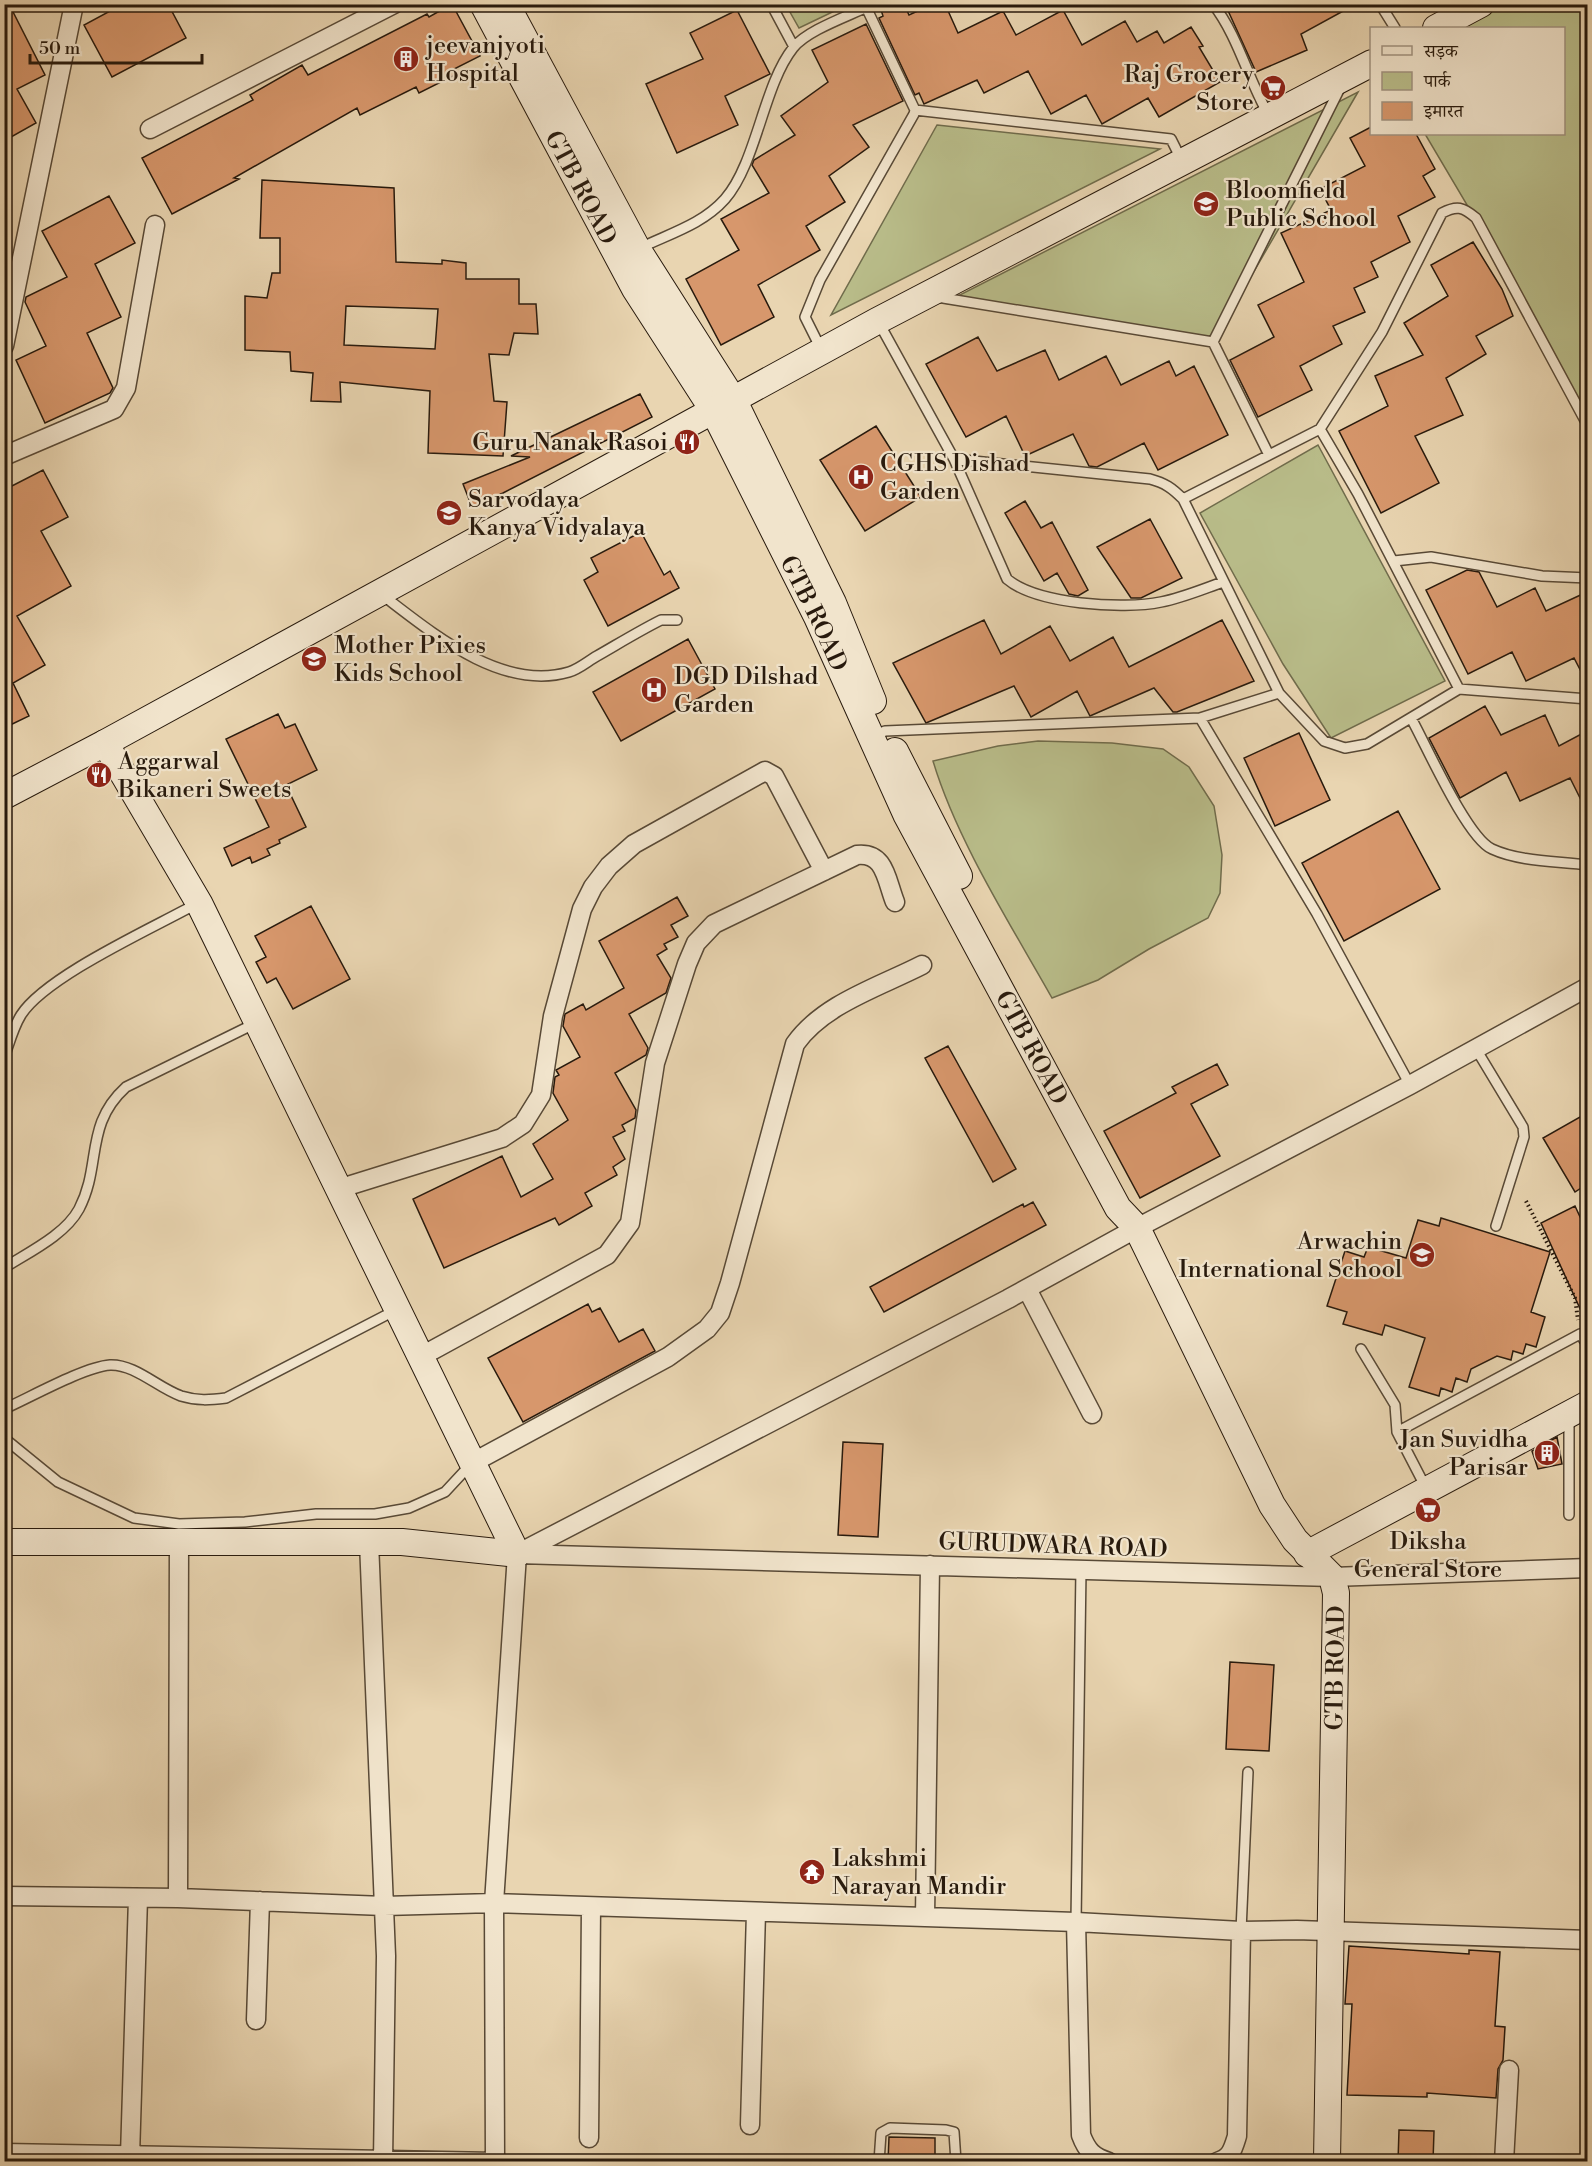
<svg xmlns="http://www.w3.org/2000/svg" width="1592" height="2166" font-family="'Libre Bodoni','Noto Serif Devanagari',serif">
<style>
.green{fill:#b9bd8a;stroke:#706c4c;stroke-width:1.5}
.building{fill:#d7976c;stroke:#281a0d;stroke-width:1.5;fill-rule:evenodd}
.lines{fill:none;stroke-linecap:round;stroke-linejoin:round}
.lane-casing{stroke:#584936;stroke-width:12}
.street-casing{stroke:#584936;stroke-width:21}
.secondary-casing{stroke:#281a0d;stroke-width:28}
.path{stroke:#281a0d;stroke-width:4;stroke-dasharray:1.5 3;stroke-linecap:butt}
.lane{stroke:#f1e4cc;stroke-width:9}
.street{stroke:#f1e4cc;stroke-width:18}
.secondary{stroke:#f1e4cc;stroke-width:26}
.labels{text-anchor:middle;stroke-width:4.5;stroke-linejoin:round;paint-order:stroke}
.poi-label{font-size:24px;fill:#281a0d;stroke:#f1e4cc;text-anchor:start}
.street-label{font-size:24px;fill:#281a0d;stroke:#f1e4cc}
</style>
<rect width="100%" height="100%" fill="#e9d5b1"/>
<filter id="stains"><feTurbulence type="fractalNoise" baseFrequency=".00333" numOctaves="4"/><feColorMatrix values="0 0 0 0 .2 0 0 0 0 .09 0 0 0 0 .02 0 0 0 .5 -.17"/></filter>
<radialGradient id="worn" r=".72"><stop offset=".6" stop-color="#630" stop-opacity="0"/><stop offset="1" stop-color="#630" stop-opacity=".3"/></radialGradient>
<!-- green -->
<path class="green" d="M786,5H847L799,28Z
M1502,5H1587V422L1547,340L1425,134H1564V28H1463Z
M1358,92L1213,342L944,303Z
M937,125L1160,149L831,315Z
M1318,445L1445,681L1331,738L1283,664L1200,513Z
M1038,741L1112,743L1163,749L1189,767L1214,806L1222,855L1220,893L1208,918L1149,949L1098,980L1052,998C1011,925 957,841 933,761L998,746Z"/>
<!-- building -->
<path class="building" d="M4,4H9L45,75L17,89L36,123L4,141Z
M123,4H168L186,38L112,77L84,25Z
M452,4L480,56L454,69L457,74L419,93L416,87L360,115L357,108L234,178L239,179L172,214L142,158L253,100L250,95L302,65L308,75L427,14L429,17Z
M894,4H904L909,15L933,4H945L958,33L1003,11L1016,35L1063,10L1082,45L1125,21L1137,42L1157,31L1164,43L1191,27L1203,46L1199,47L1220,82L1159,117L1148,98L1102,124L1086,95L1051,114L1028,71L984,93L977,80L924,104L919,93L915,95L879,18L883,16L881,10Z
M1225,4H1356L1301,34L1307,50L1256,72Z
M737,10L770,74L725,96L738,125L677,153L646,84L703,59L690,33Z
M866,24L903,101L853,125L869,147L829,176L845,202L806,226L820,250L758,285L774,317L721,345L686,279L739,250L721,219L769,193L752,165L754,160L795,135L781,116L828,82L812,50Z
M1371,127V134H1416L1435,169L1423,176L1435,197L1398,216L1410,242L1371,262L1378,277L1354,288L1365,312L1333,326L1342,344L1300,366L1312,390L1258,417L1230,360L1274,337L1258,305L1304,282L1281,233L1331,210L1320,189L1365,166L1350,138Z
M262,180L394,188L396,262L442,264V260L466,263V279H519V304H536L538,334L514,333L509,355L489,354L494,401L507,402L503,456L428,453L430,391L340,382L341,402L311,401L313,373L291,371L290,352L245,350V296L267,298L272,273H280V238H260ZM346,306L438,309L435,349L344,345Z
M109,196L135,243L95,264L121,317L87,333L113,388L110,393L45,423L16,360L46,346L25,302L26,297L67,277L42,231Z
M1473,242L1502,289L1513,316L1476,336L1486,354L1446,378L1463,415L1415,436L1439,483L1381,513L1339,431L1388,406L1375,376L1423,355L1404,323L1448,296L1431,265Z
M978,337L997,371L1045,350L1059,380L1106,356L1121,385L1169,361L1176,376L1194,366L1228,435L1158,470L1144,443L1097,467L1089,466L1073,434L1025,456L1006,416L966,437L926,364Z
M640,394L652,417L503,493L472,507L463,484L530,457L511,456Z
M876,426L921,497L865,531L820,460Z
M43,470L68,517L41,531L71,586L17,616L45,665L13,683L29,716L4,728V490Z
M1025,501L1041,528L1052,522L1088,590L1078,596L1069,594L1057,573L1044,581L1005,513Z
M1150,519L1182,578L1141,598H1131L1097,547Z
M641,532L664,575L670,571L679,588L608,626L584,580L598,572L591,558Z
M1467,570L1479,572L1497,607L1535,588L1546,611L1587,592V683L1574,658L1526,681L1512,652L1468,674L1426,590Z
M984,620L1001,654L1050,626L1070,661L1113,637L1129,667L1222,620L1254,681L1177,712H1173L1154,688L1090,716L1077,691L1031,717L1014,686L926,723L893,663Z
M688,639L715,689L621,741L593,692Z
M1485,706L1501,735L1545,715L1559,746L1587,731V812L1570,778L1520,801L1506,772L1460,798L1429,738Z
M278,714L285,728L295,724L317,770L286,785L306,827L279,840L280,843L267,849L270,855L252,863L250,857L232,866L224,848L269,827L226,739Z
M1299,733L1330,800L1275,826L1244,758Z
M1398,811L1440,889L1344,941L1302,863Z
M677,897L688,916L671,925L678,937L664,944L667,949L657,955L671,978L666,993L629,1014L648,1048L646,1055L615,1073L636,1110L635,1118L622,1125L625,1131L613,1137L625,1159L613,1167L617,1175L585,1193L592,1206L559,1225L555,1218L444,1268L413,1199L502,1156L521,1197L553,1179L533,1144L568,1120L553,1093L555,1077L559,1075L556,1070L580,1057L563,1026L565,1014L583,1004L586,1010L624,988L599,941Z
M311,906L350,979L293,1009L276,978L267,983L256,962L266,957L255,936Z
M948,1046L1016,1169L993,1182L925,1058Z
M1217,1064L1228,1085L1191,1104L1220,1156L1140,1198L1104,1131L1176,1093L1172,1087Z
M1587,1113V1184L1575,1192L1543,1138Z
M1033,1202L1046,1225L884,1312L870,1287L1023,1204L1024,1207Z
M1575,1206L1587,1232V1324L1541,1223Z
M1441,1218L1550,1252L1531,1312L1545,1317L1536,1347L1526,1344L1523,1354L1513,1351L1511,1360L1497,1356L1471,1369L1467,1382L1456,1378L1452,1392L1441,1388L1439,1396L1409,1387L1425,1338L1385,1325L1382,1335L1343,1324L1347,1312L1327,1306L1345,1251L1364,1257L1368,1247L1406,1258L1418,1220L1439,1226Z
M588,1304L592,1312L600,1308L619,1342L643,1329L655,1351L523,1422L488,1358Z
M1557,1437L1562,1464L1538,1469L1532,1451Z
M843,1442L883,1444L878,1537L838,1535Z
M1230,1662L1274,1665L1269,1751L1226,1749Z
M1349,1946L1469,1954V1950L1500,1952L1495,2026L1505,2027L1503,2060L1498,2069L1496,2098L1427,2093V2097L1347,2095L1352,2004H1345Z
M1399,2130L1434,2131L1433,2162H1398Z
M889,2137L935,2138V2162H888Z"/>
<g class="lines">
<!-- lane casing -->
<g class="lane-casing">
<path id="lane" d="M771,4L794,47
M1213,4C1238,36 1248,79 1268,114
M1380,4L1395,28
M915,110L1171,139L1182,161
M638,249C668,234 702,225 725,199C757,162 763,86 793,48C807,30 849,16 869,6
M937,297L1213,342L1269,455
M879,323L954,459L1150,479C1165,483 1172,488 1183,499L1279,693L1324,741L1345,748L1367,744L1459,689L1358,494L1320,429L1183,499
M1213,342L1341,86
M821,349L805,317L820,280L914,114L915,110L866,7
M1320,429L1382,332L1442,213C1457,205 1463,207 1476,218L1588,426
M954,459L1007,579C1036,604 1123,610 1161,602C1182,598 1203,589 1223,582
M1394,561L1431,557L1542,576L1588,578
M381,594C431,632 501,692 569,672C579,669 588,661 597,656C618,644 639,631 661,620H677
M1459,689L1588,699
M1279,693L1200,718L1317,914L1410,1085
M1411,718C1426,745 1467,838 1492,849C1520,862 1558,861 1588,865
M873,736L885,731L1200,718
M1476,1049L1523,1127L1524,1137L1496,1226
M4,1058C9,1044 13,1028 21,1015C46,976 153,928 196,904
M4,1268C29,1252 65,1235 79,1209C102,1165 84,1125 126,1087L256,1023
M1361,1349L1395,1405L1397,1432L1426,1488
M4,1409C31,1397 84,1367 110,1365C135,1364 158,1388 181,1396C197,1401 210,1400 226,1398L396,1310
M1569,1416V1515
M1397,1432L1580,1334L1588,1346
M4,1438L58,1482L134,1518L179,1524L245,1522L316,1514H375L409,1508L445,1492L471,1464
M1076,1922L1081,1569
M1241,1931L1248,1772
M879,2162L881,2133L890,2128L946,2130L954,2132L956,2162"/>
</g>
<!-- street casing -->
<g class="street-casing">
<path id="street" d="M150,129L394,4
M4,346L74,4
M4,456L114,409L126,388L155,225
M338,1189L502,1138L523,1124L541,1095L553,1016L582,909L593,887L609,866L634,844L765,771L774,776L824,871
M1027,1289L1092,1414
M420,1357L607,1255L630,1223L655,1063L687,964L696,943L714,924L857,855C885,852 886,879 895,902
M472,1463L668,1357L707,1329L720,1313L730,1283L795,1044C823,1004 879,987 922,965
M369,1542L386,1956L383,2161
M518,1554L1332,1577L1588,1568
M4,1896L178,1898L384,1906L494,1903L1076,1922L1241,1931L1297,1930L1588,1940
M178,1898L179,1542
M925,1917L930,1565
M1076,1922L1081,2135C1087,2151 1093,2157 1109,2162
M256,2020L260,1901
M750,2125L756,1912
M589,2138L591,1907
M4,2153L495,2162L494,1903L517,1554L1008,1299L1137,1228L1410,1085L1588,987
M130,2156L138,1898
M1217,2162C1231,2158 1233,2149 1237,2136L1241,1931
M1504,2162L1509,2070"/>
</g>
<!-- secondary casing -->
<g class="secondary-casing">
<g id="secondary">
<path id="s1" d="M483,4L635,289L713,410L817,617L906,814L1118,1208L1137,1228L1272,1505L1295,1540L1332,1577L1336,1593L1327,2162"/>
<path d="M506,4L638,250L734,401L833,603L873,701"/>
<path d="M1436,28L1481,4"/>
<path d="M895,751L959,876"/>
<path d="M4,796L105,743"/>
<path d="M4,1542H402L517,1554"/>
<path d="M517,1554L199,903L105,743L877,321L1372,63"/>
<path d="M1307,1554L1588,1404"/>
</g>
</g>
<!-- path -->
<path class="path" d="M1526,1201L1575,1298L1578,1320"/>
<!-- lane -->
<use href="#lane" class="lane"/>
<!-- street -->
<use href="#street" class="street"/>
<!-- secondary -->
<use href="#secondary" class="secondary"/>
</g>
<!-- icons -->
<defs>
<g id="building-disc" transform="scale(1.35)"><circle r="9.5" fill="#8f2418" stroke="#f1e4cc"/><path d="M-4-6H4V6H1V3H-1V6H-4ZM-2.5-4.3h1.7v1.8h-1.7ZM.8-4.3h1.7v1.8H.8ZM-2.5-1h1.7V.8h-1.7ZM.8-1h1.7V.8H.8Z" fill="#fff"/></g>
<g id="supermarket-disc" transform="scale(1.35)"><circle r="9.5" fill="#8f2418" stroke="#f1e4cc"/><path d="M-6-5.5h2.5l.6 2H6L4.5 2H-2.5L-4.4-4H-6ZM-1.5 3.2a1.3 1.3 0 1 0 .1 0ZM3 3.2a1.3 1.3 0 1 0 .1 0Z" fill="#fff"/></g>
<g id="school-disc" transform="scale(1.35)"><circle r="9.5" fill="#8f2418" stroke="#f1e4cc"/><path d="M0-5L7-2L0 1L-7-2ZM-4 1L0 2.5L4 1V4Q0 6-4 4Z" fill="#fff"/></g>
<g id="restaurant-disc" transform="scale(1.35)"><circle r="9.5" fill="#8f2418" stroke="#f1e4cc"/><path d="M-5-6h1v4h1v-4h1v4h1v-4h1v5L-1.5 .5V6h-2V.5L-5-1ZM5-6V6H3V1.5H1.5Q1.5-4 5-6Z" fill="#fff"/></g>
<g id="hospital-disc" transform="scale(1.35)"><circle r="9.5" fill="#8f2418" stroke="#f1e4cc"/><path d="M-5-5h3v3.5h4V-5h3V5h-3V1.5h-4V5h-3Z" fill="#fff"/></g>
<g id="temple-disc" transform="scale(1.35)"><circle r="9.5" fill="#8f2418" stroke="#f1e4cc"/><path d="M0-6L5-2H3V0L6.5 2.5H4V6H1.5V3h-3V6H-4V2.5H-6.5L-3 0V-2H-5Z" fill="#fff"/></g>
</defs>
<g fill-rule="evenodd">
<use href="#building-disc" x="406" y="59"/>
<use href="#supermarket-disc" x="1273" y="88"/>
<use href="#school-disc" x="1206" y="204"/>
<use href="#restaurant-disc" x="687" y="442"/>
<use href="#hospital-disc" x="861" y="477"/>
<use href="#school-disc" x="449" y="513"/>
<use href="#school-disc" x="314" y="659"/>
<use href="#hospital-disc" x="654" y="690"/>
<use href="#restaurant-disc" x="99" y="775"/>
<use href="#school-disc" x="1422" y="1255"/>
<use href="#building-disc" x="1547" y="1453"/>
<use href="#supermarket-disc" x="1428" y="1510"/>
<use href="#temple-disc" x="812" y="1872"/>
</g>
<g class="labels">
<!-- poi labels -->
<g class="poi-label">
<text x="426" y="53">jeevanjyoti<tspan x="426" dy="28">Hospital</tspan></text>
<text x="1254" y="82" text-anchor="end">Raj Grocery<tspan x="1254" dy="28">Store</tspan></text>
<text x="1226" y="198">Bloomfield<tspan x="1226" dy="28">Public School</tspan></text>
<text x="668" y="450" text-anchor="end">Guru Nanak Rasoi</text>
<text x="880" y="471">CGHS Dishad<tspan x="880" dy="28">Garden</tspan></text>
<text x="468" y="507">Sarvodaya<tspan x="468" dy="28">Kanya Vidyalaya</tspan></text>
<text x="334" y="653">Mother Pixies<tspan x="334" dy="28">Kids School</tspan></text>
<text x="674" y="684">DGD Dilshad<tspan x="674" dy="28">Garden</tspan></text>
<text x="118" y="769">Aggarwal<tspan x="118" dy="28">Bikaneri Sweets</tspan></text>
<text x="1402" y="1249" text-anchor="end">Arwachin<tspan x="1402" dy="28">International School</tspan></text>
<text x="1528" y="1447" text-anchor="end">Jan Suvidha<tspan x="1528" dy="28">Parisar</tspan></text>
<text x="1428" y="1549" text-anchor="middle">Diksha<tspan x="1428" dy="28">General Store</tspan></text>
<text x="832" y="1866">Lakshmi<tspan x="832" dy="28">Narayan Mandir</tspan></text>
</g>
<!-- street labels -->
<g class="street-label">
<text dy="8" stroke="none"><textPath href="#s1" startOffset="208">GTB ROAD</textPath></text>
<text dy="8" stroke="none"><textPath href="#s1" startOffset="694">GTB ROAD</textPath></text>
<text dy="8" stroke="none"><textPath href="#s1" startOffset="1180">GTB ROAD</textPath></text>
<text transform="translate(1053 1545) rotate(2)" y="8">GURUDWARA ROAD</text>
<text transform="translate(1335 1668) rotate(-89)" y="8">GTB ROAD</text>
</g>
</g>
<!-- margin -->
<rect width="1592" height="2166" fill="none" stroke="#e9d5b1" stroke-width="24"/>
<rect x="6" y="6" width="1580" height="2154" fill="none" stroke="#281a0d" stroke-width="3"/>
<rect x="12" y="12" width="1568" height="2142" fill="none" stroke="#281a0d" stroke-width="1.5"/>
<!-- legend -->
<rect x="1370" y="27" width="195" height="108" fill="#f1e4cc" stroke="#a19380" stroke-width="1.5"/>
<rect x="1382" y="46" width="30" height="9" fill="#f1e4cc" stroke="#a19380" stroke-width="1.5"/>
<text x="1424" y="57" font-size="18" fill="#281a0d">सड़क</text>
<rect x="1382" y="72" width="30" height="18" fill="#b9bd8a" stroke="#a19380" stroke-width="1.5"/>
<text x="1424" y="87" font-size="18" fill="#281a0d">पार्क</text>
<rect x="1382" y="102" width="30" height="18" fill="#d7976c" stroke="#a19380" stroke-width="1.5"/>
<text x="1424" y="117" font-size="18" fill="#281a0d">इमारत</text>
<!-- scale -->
<path d="M30 54v9h172v-9" fill="none" stroke="#281a0d" stroke-width="3"/>
<text x="39" y="54" font-size="18" fill="#281a0d" stroke="#f1e4cc" stroke-width="4.5" paint-order="stroke">50 m</text>
<rect width="100%" height="100%" filter="url(#stains)"/>
<rect width="100%" height="100%" fill="url(#worn)"/>
</svg>
